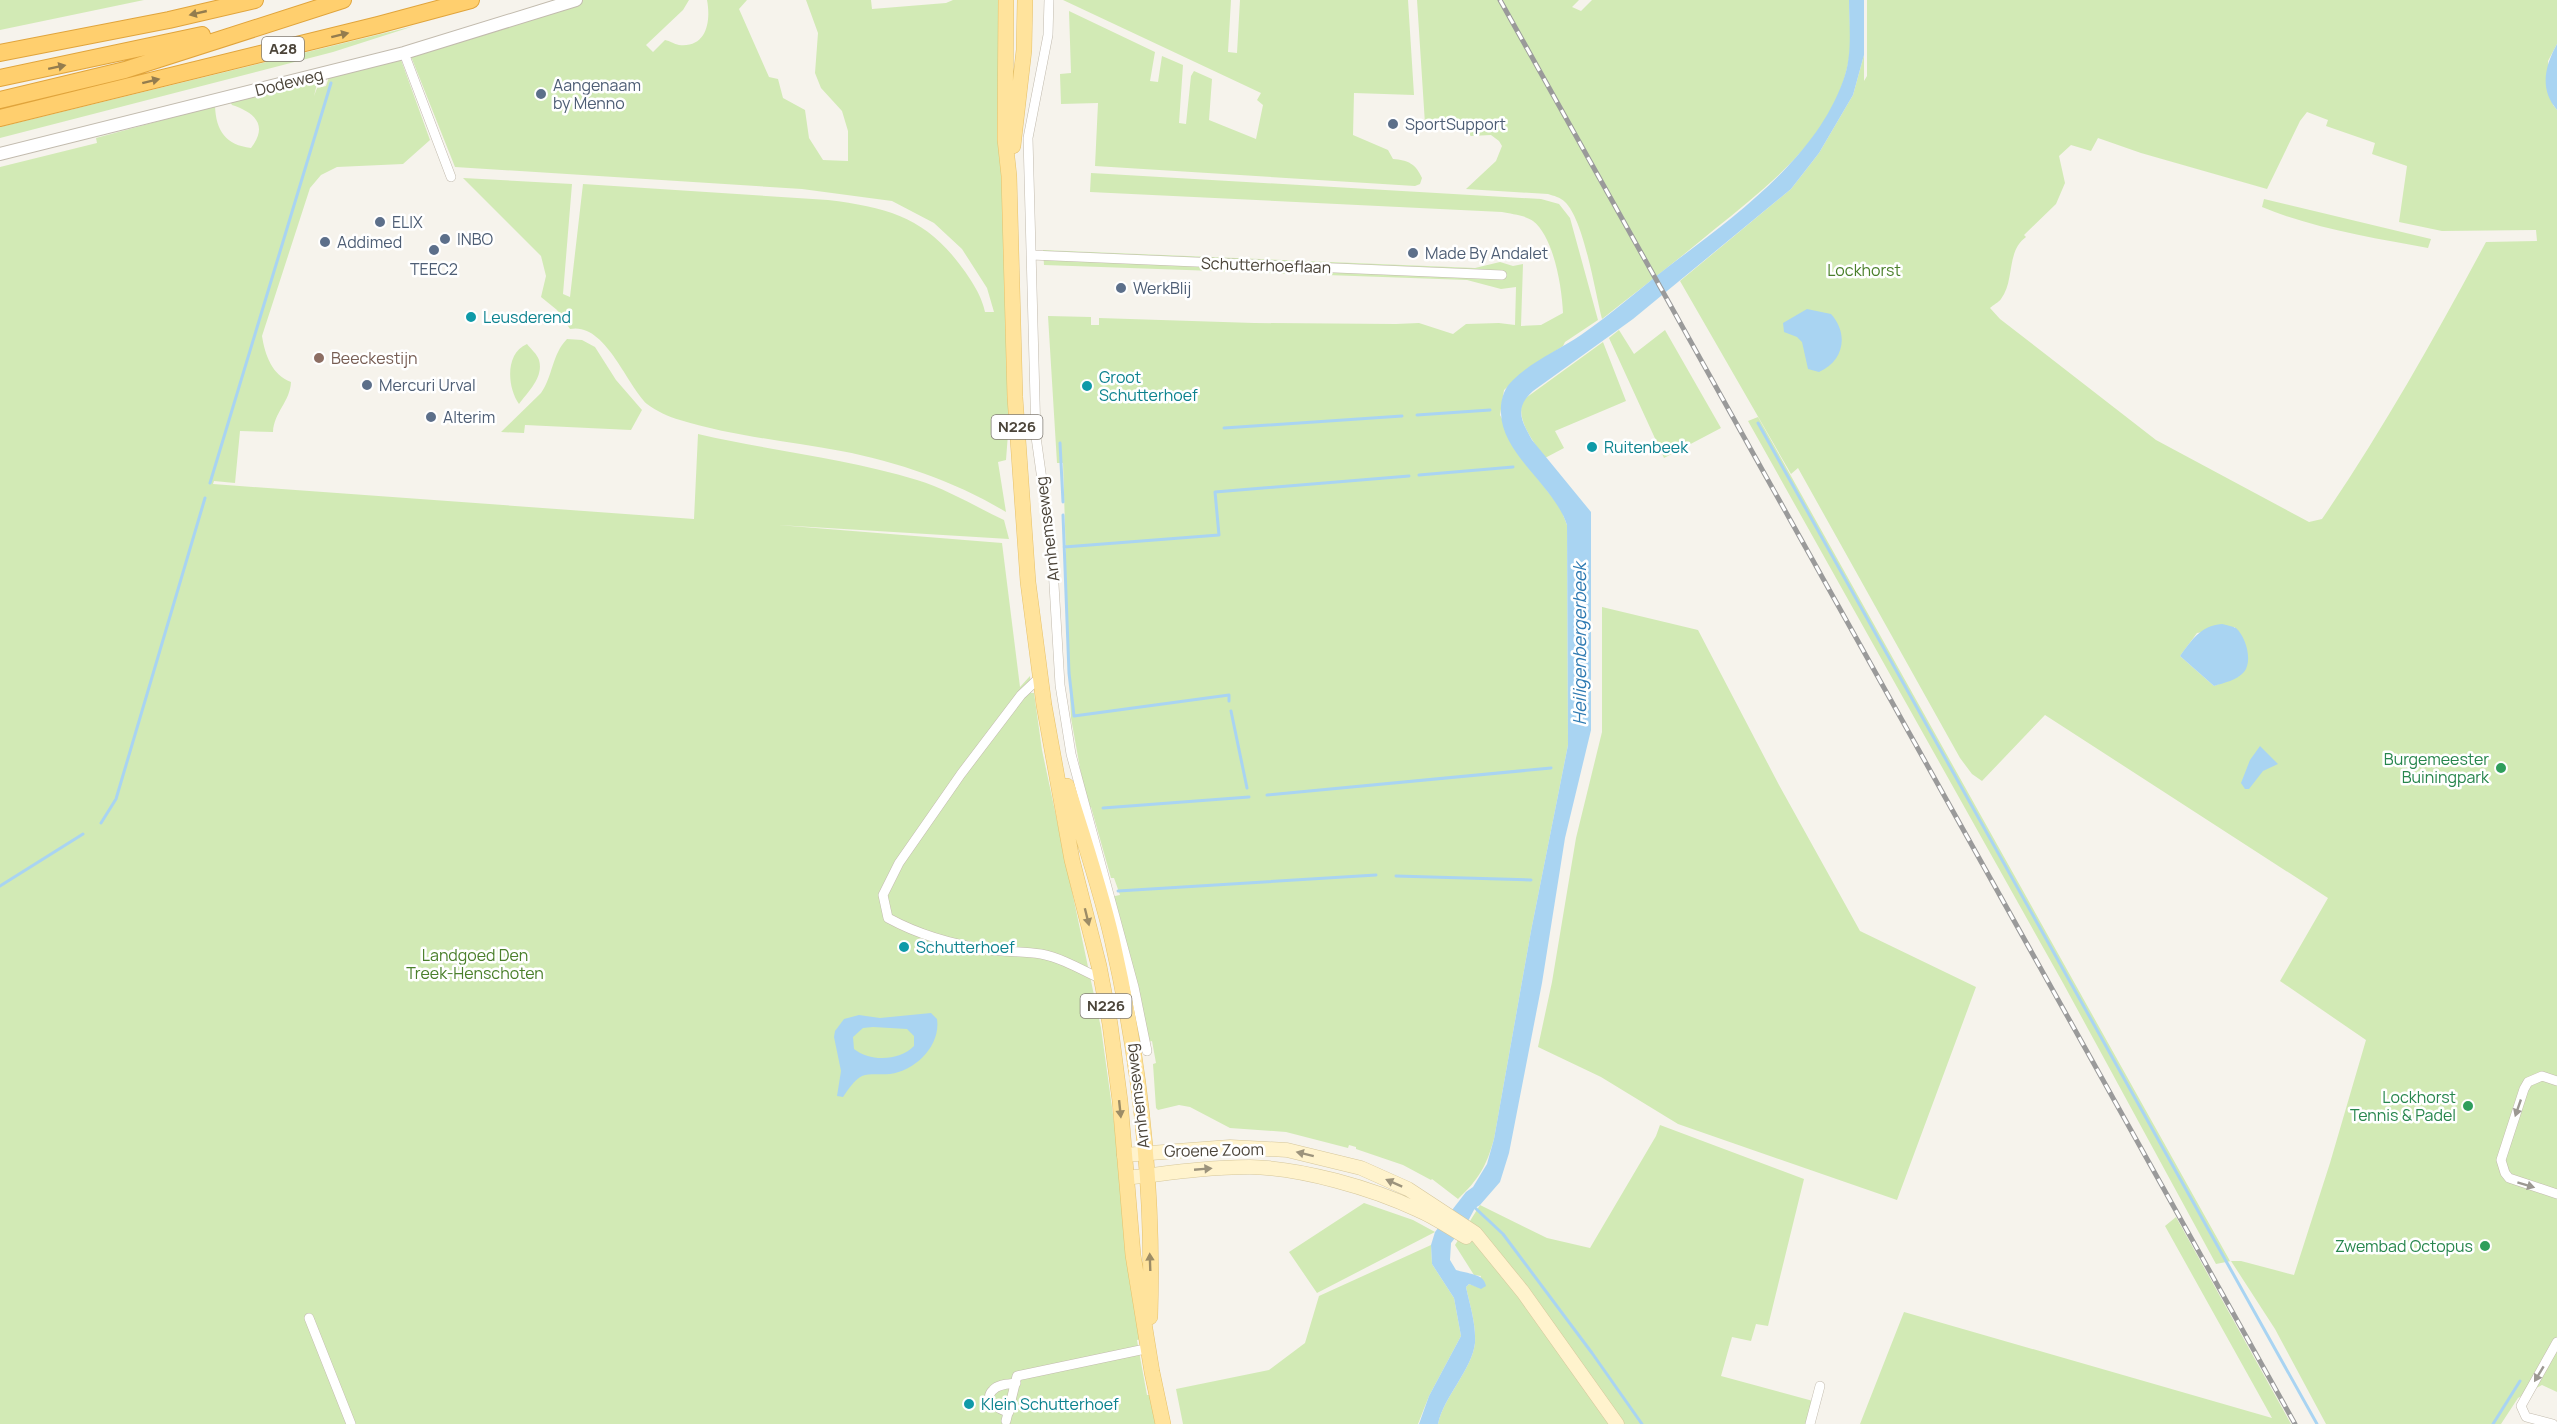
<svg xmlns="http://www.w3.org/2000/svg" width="2557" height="1424" font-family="Manrope,sans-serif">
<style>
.green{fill:#d2eab5;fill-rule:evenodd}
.water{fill:#a9d4f2;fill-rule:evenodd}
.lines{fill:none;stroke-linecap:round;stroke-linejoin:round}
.stream{stroke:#a9d4f2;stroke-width:3}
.minor-casing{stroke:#c2bbae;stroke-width:10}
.tertiary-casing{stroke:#c2bbae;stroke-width:14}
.secondary-casing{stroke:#d6c79b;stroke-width:15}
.primary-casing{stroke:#e6c16a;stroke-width:16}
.motorway-casing{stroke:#e0a43c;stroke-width:18}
.minor{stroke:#fff;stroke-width:9}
.tertiary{stroke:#fff;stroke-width:12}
.secondary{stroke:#fff3cd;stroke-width:14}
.primary{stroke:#ffe39c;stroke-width:15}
.motorway{stroke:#ffcf6e;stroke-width:16}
.rail-casing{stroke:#9a9a9a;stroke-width:5}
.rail{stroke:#fff;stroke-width:3;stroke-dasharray:9;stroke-linecap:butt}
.oneway{fill:#937c4e}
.oneway2{fill:#9c8c66}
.oneway3{fill:#9c9892}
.oneway4{fill:#9c937c}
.service-dot{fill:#5c6f8a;stroke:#fff;stroke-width:2}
.culture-dot{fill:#0f9aa8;stroke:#fff;stroke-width:2}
.education-dot{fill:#8d6e63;stroke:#fff;stroke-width:2}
.leisure-dot{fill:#2e9e5b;stroke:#fff;stroke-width:2}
.labels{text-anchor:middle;stroke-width:5;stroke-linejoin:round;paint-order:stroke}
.shield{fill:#fff;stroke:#817c74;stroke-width:1.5}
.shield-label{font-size:15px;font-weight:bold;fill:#4b4439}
.street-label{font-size:16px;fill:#4b4439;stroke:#fff}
.service-label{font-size:16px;fill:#4e5e75;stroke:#fff;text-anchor:start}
.park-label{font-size:16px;fill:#4a7f2a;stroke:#fff}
.culture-label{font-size:16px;fill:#0d838f;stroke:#fff;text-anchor:start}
.education-label{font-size:16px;fill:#785e54;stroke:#fff;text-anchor:start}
.leisure-label{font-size:16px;fill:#27864d;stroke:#fff;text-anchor:end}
.water-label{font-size:18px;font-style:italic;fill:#2e7ab2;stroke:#fff}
</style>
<rect width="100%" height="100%" fill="#f6f3ec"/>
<!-- green -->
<path class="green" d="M0,0H144L0,30Z
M582,0H689L683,10L646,45L653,52L665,40C670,41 674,44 679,45C707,48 711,21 707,0H747L739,9L769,77L778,79L783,98L805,110L809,138L823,160L848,161V131L842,111L821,88L815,73L818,33L806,0H871L872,9L946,3L953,0H1000L1010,408L1006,460L998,462L1006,512C956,482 899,462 841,451C787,441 732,436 680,420C669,417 656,411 647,404C626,384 605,322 570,329L557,310L541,297L546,276L541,256L463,178L572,184L563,294L570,297L583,184L828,200C895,208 932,221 970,279C977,290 982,299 985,312H994L987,288L962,249L934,223L892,201L802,189L455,167L410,54Z
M1063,0H1231L1228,52L1237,53L1240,0H1408L1414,95L1354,93L1353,135L1388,150L1393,159C1408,160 1416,164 1422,178L1420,184L1415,186L1095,166L1098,103L1061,104L1060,74L1071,73L1069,11L1155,52L1150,81L1158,82L1162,56L1183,65L1179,123L1186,124L1191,76L1194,71L1212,79L1209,120L1256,139L1263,105L1257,100L1261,93Z
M1417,0H1579L1572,7L1581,11L1592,0H1849C1849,22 1853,47 1847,68C1831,138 1769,185 1716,228C1679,259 1640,289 1602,319C1595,292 1584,220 1565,202C1560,197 1554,196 1548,194L1466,189L1496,161L1502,146L1499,141L1491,135L1471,136L1453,123L1425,124Z
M1867,0H2557V44L2548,61L2553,105L2557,110V1392L2542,1385L2518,1398L2501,1424H2326L2275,1329L2231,1261L2216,1264L2063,983L1748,421L1758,417L2230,1261H2241L2294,1275L2330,1163L2366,1040L2280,981L2328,898L2045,715L1982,781L1972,774L1960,758L1798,468L1791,474L1680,281L1791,189L1819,153L1853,95L1864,55V81L1867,76ZM2307,112L2328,120L2326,126L2375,143L2372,154L2407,166L2399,222L2442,231L2536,230L2537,241L2486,242C2435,337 2383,430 2322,519L2309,522L2156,440L2000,319L1990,308C1993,305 1999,302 2001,299C2015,281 2006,251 2026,237L2024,235L2056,204L2065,183L2059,156L2071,145L2091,151L2098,138L2141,153L2267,189L2300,121ZM2235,627L2239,676L2214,686L2180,656L2197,633Z
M414,26L333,52L0,138V127Z
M400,57L430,140L403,164L337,167L321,175L310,188L262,336C265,355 272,375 291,382C290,402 274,412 273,432L240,431L235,483L214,481L213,484L694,519L698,434C771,451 846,458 917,480C947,489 976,507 1004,520L1009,539L778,525L1002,543L1020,687L1030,676L1031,693H1034L1042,750L1101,1028L1127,1215L1141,1339L1137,1340L1138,1346L1147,1395H1151L1156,1424H0V167L97,143L96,138L215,106C216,131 226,145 251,148C269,125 254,112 232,105L229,100L318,80L314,96L317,88L326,86L329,77Z
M1091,173L1541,199L1559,204L1570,218L1598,320L1565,342L1563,346L1529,368L1504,390L1500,415L1523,460L1560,507L1567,525L1568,745L1531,931L1494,1139C1486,1167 1479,1179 1458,1199L1432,1179L1431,1180L1403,1165L1356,1149V1147L1349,1145L1348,1148L1286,1132L1230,1128L1190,1107L1179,1105L1158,1110L1156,1108L1153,1064L1156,1063L1152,1041L1138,1045L1105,898L1120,895L1114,878H1111L1091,807H1087L1071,718L1064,557H1066L1063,463H1057L1048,316L1091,317V325H1099V318L1254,323L1396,324L1419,323L1453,334L1466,324L1499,323L1515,325L1516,287L1501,289L1467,280L1044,265L1043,250L1475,268L1500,262L1513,266L1523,264L1521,326L1541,325L1563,313C1562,288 1554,237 1533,221C1525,215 1511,214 1502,212L1090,192Z
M2264,199L2431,239L2428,248C2374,238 2312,228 2262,207Z
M1619,330L1634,354L1665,330L1721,428L1664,458L1609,338Z
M567,339L582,340L595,347L616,380L642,410L631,430L525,425L524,433L501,432L541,393C553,376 552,354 567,339Z
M1603,342L1626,401L1555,431L1564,448L1545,458C1534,442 1515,420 1523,400Z
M527,344C531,349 537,354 539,360C544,377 528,392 519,404C507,387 505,353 527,344Z
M1602,607L1698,630L1779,785L1860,931L1976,987L1897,1200L1678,1124L1601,1077L1538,1047L1552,982L1576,838L1602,732Z
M1660,1125L1804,1179L1768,1326L1756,1324L1751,1341L1732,1337L1721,1376L1813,1401L1806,1424H1438C1444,1396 1472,1370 1475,1343C1476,1323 1470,1306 1466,1287L1469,1284L1478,1287L1481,1276L1474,1275L1455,1245L1480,1205L1547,1238L1590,1248L1656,1136Z
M1364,1203L1413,1220L1435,1232L1317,1293L1289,1252Z
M2176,1217L2291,1424H1860L1904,1312L2272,1418L2165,1226Z
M1431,1245L1432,1264L1454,1298L1461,1336L1429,1396L1418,1424H1183L1176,1389L1269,1370L1305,1343L1319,1296Z"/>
<!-- water -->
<path class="water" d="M1849,0H1864V55L1853,95L1819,153L1791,189L1633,319L1533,391C1514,408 1521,420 1532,440L1591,512V730L1565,838L1542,983L1509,1153L1500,1182L1480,1205L1475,1208L1467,1223L1451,1243L1450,1260L1456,1270C1467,1274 1484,1273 1486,1286L1481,1289L1469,1284L1466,1287C1470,1306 1476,1323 1475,1343C1472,1370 1444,1396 1438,1424H1419L1429,1396L1461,1336L1454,1298L1432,1264L1431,1245L1435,1232L1466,1192L1473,1187L1487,1164L1494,1139L1531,931L1568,745L1567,525C1554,485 1502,455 1501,413C1500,401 1504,388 1513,380C1532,361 1559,350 1581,335C1610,315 1636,292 1664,270C1729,220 1814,162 1843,81C1853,55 1849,27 1849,0Z
M2557,44V110C2539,89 2545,66 2557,44Z
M1807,309L1831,314C1849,334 1844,361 1819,372L1808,369L1802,342L1797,337L1784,332L1783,323Z
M2222,624C2226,625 2232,626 2236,628C2246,637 2253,661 2244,672C2237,680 2224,683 2214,686L2180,656C2192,640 2200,626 2222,624Z
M2260,746L2278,764L2263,771L2249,789H2245L2241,783L2250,760Z
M931,1013L937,1019C941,1046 915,1071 890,1074C881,1075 870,1073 862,1076C854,1080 848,1090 843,1097L837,1096L841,1071L834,1037L835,1031L844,1019L859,1015L880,1018ZM873,1027L907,1029L914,1036V1046C900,1061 870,1062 854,1049L853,1037L863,1028Z"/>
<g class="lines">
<!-- stream -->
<path class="stream" d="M1417,415L1490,410
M1758,423L2317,1424
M1224,428L1402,416
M1060,443L1063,502
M1419,475L1513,467
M210,483L331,83
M1063,515L1069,673L1074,716L1229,695V701
M1064,547L1219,535L1215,492L1409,476
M1231,711L1247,788
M1267,795L1551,768
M1103,808L1249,797
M101,823L116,799L205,498
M1396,876L1531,880
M0,886L83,834
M1118,891L1376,875
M1472,1205L1503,1234L1592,1353L1642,1424
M2493,1424L2520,1381"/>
<!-- minor casing -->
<g class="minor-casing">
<path id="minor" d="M1049,0L1048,35L1028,138L1036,437L1052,551L1060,685L1071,754L1134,987L1147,1051
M404,53L451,177
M1031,255L1502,275
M1040,677L1021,695L961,774L899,863L883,895L888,918C919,935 955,945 990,950C1007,952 1024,951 1041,954C1062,958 1082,970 1101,979
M2557,1081L2542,1076L2528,1082L2524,1089L2501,1160L2505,1173L2509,1178L2557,1194
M309,1318L351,1424
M1009,1412C1000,1410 982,1400 993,1390C998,1384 1009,1384 1016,1383
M1006,1421L1017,1376L1150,1348
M1810,1424L1820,1386
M2553,1424L2526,1417L2521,1406L2557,1342"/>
</g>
<!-- tertiary casing -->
<g class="tertiary-casing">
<path id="tertiary" d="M0,154L404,53L576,0"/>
</g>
<!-- secondary casing -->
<g class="secondary-casing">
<path id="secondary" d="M1124,1155L1230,1147L1287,1150L1361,1168L1408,1189L1475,1233L1523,1292L1617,1424
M1127,1178C1168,1173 1208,1167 1250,1167C1301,1168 1372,1188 1418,1210C1435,1217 1450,1228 1466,1237"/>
</g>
<!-- primary casing -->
<g class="primary-casing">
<path id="primary" d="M1006,0L1005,139L1009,176L1015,397L1028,582L1044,705L1072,860L1099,966L1110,1024L1120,1101L1133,1255L1152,1372L1163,1424
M1013,146L1024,50L1025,0
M1067,786C1083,837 1100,887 1112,939C1140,1062 1154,1191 1150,1317"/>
</g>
<!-- motorway casing -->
<g class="motorway-casing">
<path id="motorway" d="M0,53L169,20L255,0
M0,78L202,35
M0,100L125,70L343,0
M0,118L378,25L471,0"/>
</g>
<!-- minor -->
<use href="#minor" class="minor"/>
<!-- tertiary -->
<use href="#tertiary" class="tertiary"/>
<!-- secondary -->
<use href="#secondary" class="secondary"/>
<!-- primary -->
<use href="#primary" class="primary"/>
<!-- motorway -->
<use href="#motorway" class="motorway"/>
<!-- rail casing -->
<g class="rail-casing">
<path id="rail" d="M1500,0L2295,1424"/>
</g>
<!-- rail -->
<use href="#rail" class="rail"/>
</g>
<!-- one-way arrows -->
<defs><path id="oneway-solid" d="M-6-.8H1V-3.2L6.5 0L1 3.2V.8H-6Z" transform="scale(1.5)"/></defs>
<g class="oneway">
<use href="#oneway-solid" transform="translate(198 13) rotate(167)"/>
<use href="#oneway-solid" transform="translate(340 35) rotate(-14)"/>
<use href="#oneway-solid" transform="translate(57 67) rotate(-12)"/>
<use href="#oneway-solid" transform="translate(151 81) rotate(-14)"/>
</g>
<g class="oneway2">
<use href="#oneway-solid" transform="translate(1087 917) rotate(76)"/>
<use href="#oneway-solid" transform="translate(1120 1109) rotate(84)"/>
<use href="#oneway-solid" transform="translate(1150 1262) rotate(-92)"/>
</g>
<g class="oneway3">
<use href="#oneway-solid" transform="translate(2518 1108) rotate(109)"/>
<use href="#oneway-solid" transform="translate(2526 1185) rotate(17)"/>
<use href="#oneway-solid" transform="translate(2539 1374) rotate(121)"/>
</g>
<g class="oneway4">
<use href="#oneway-solid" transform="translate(1305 1154) rotate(-166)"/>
<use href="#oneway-solid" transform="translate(1203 1169) rotate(-5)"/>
<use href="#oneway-solid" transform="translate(1394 1183) rotate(-156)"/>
</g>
<!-- markers -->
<g class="service-dot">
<circle cx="541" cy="94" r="6"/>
<circle cx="1393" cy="124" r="6"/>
<circle cx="380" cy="222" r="6"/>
<circle cx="445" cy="239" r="6"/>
<circle cx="325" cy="242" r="6"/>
<circle cx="434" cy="250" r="6"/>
<circle cx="1413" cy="253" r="6"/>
<circle cx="1121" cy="288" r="6"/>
<circle cx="367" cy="385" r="6"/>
<circle cx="431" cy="417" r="6"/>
</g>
<g class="culture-dot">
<circle cx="471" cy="317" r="6"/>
<circle cx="1087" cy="386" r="6"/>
<circle cx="1592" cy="447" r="6"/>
<circle cx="904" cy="947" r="6"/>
<circle cx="969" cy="1404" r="6"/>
</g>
<circle class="education-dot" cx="319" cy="358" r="6"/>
<g class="leisure-dot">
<circle cx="2501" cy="768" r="6"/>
<circle cx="2468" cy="1106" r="6"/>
<circle cx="2485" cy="1246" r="6"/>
</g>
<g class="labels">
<!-- shield labels -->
<g class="shield">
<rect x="262" y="37" width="42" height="24" rx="4.5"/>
<rect x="991.5" y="415" width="51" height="24" rx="4.5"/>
<rect x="1080.5" y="994" width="51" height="24" rx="4.5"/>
</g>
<g class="shield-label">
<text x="283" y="54">A28</text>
<text x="1017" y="432">N226</text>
<text x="1106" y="1011">N226</text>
</g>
<!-- street labels -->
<g class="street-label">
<text transform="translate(289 82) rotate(-14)" y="6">Dodeweg</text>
<text transform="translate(1266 265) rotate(2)" y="6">Schutterhoeflaan</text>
<text transform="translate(1047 529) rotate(-97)" y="6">Arnhemseweg</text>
<text transform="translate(1137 1096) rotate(-97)" y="6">Arnhemseweg</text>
<text transform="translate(1214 1150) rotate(-1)" y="6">Groene Zoom</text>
</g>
<!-- service labels -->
<g class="service-label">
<text x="553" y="91">Aangenaam<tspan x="553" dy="18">by Menno</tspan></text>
<text x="1405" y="130">SportSupport</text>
<text x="392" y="228">ELIX</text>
<text x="457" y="245">INBO</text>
<text x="337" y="248">Addimed</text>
<text x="1425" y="259">Made By Andalet</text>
<text x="434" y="275" text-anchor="middle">TEEC2</text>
<text x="1133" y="294">WerkBlij</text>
<text x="379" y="391">Mercuri Urval</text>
<text x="443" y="423">Alterim</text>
</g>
<!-- park labels -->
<g class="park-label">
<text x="1864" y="276">Lockhorst</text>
<text x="475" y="961">Landgoed Den<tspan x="475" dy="18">Treek-Henschoten</tspan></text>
</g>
<!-- culture labels -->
<g class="culture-label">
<text x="483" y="323">Leusderend</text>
<text x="1099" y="383">Groot<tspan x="1099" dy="18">Schutterhoef</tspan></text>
<text x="1604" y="453">Ruitenbeek</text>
<text x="916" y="953">Schutterhoef</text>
<text x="981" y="1410">Klein Schutterhoef</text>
</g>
<!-- education labels -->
<g class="education-label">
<text x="331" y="364">Beeckestijn</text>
</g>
<!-- leisure labels -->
<g class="leisure-label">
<text x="2489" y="765">Burgemeester<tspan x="2489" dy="18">Buiningpark</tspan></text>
<text x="2456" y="1103">Lockhorst<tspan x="2456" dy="18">Tennis &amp; Padel</tspan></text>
<text x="2473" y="1252">Zwembad Octopus</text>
</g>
<!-- water labels -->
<g class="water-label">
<text transform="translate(1580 644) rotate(-90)" y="6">Heiligenbergerbeek</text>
</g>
</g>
</svg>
